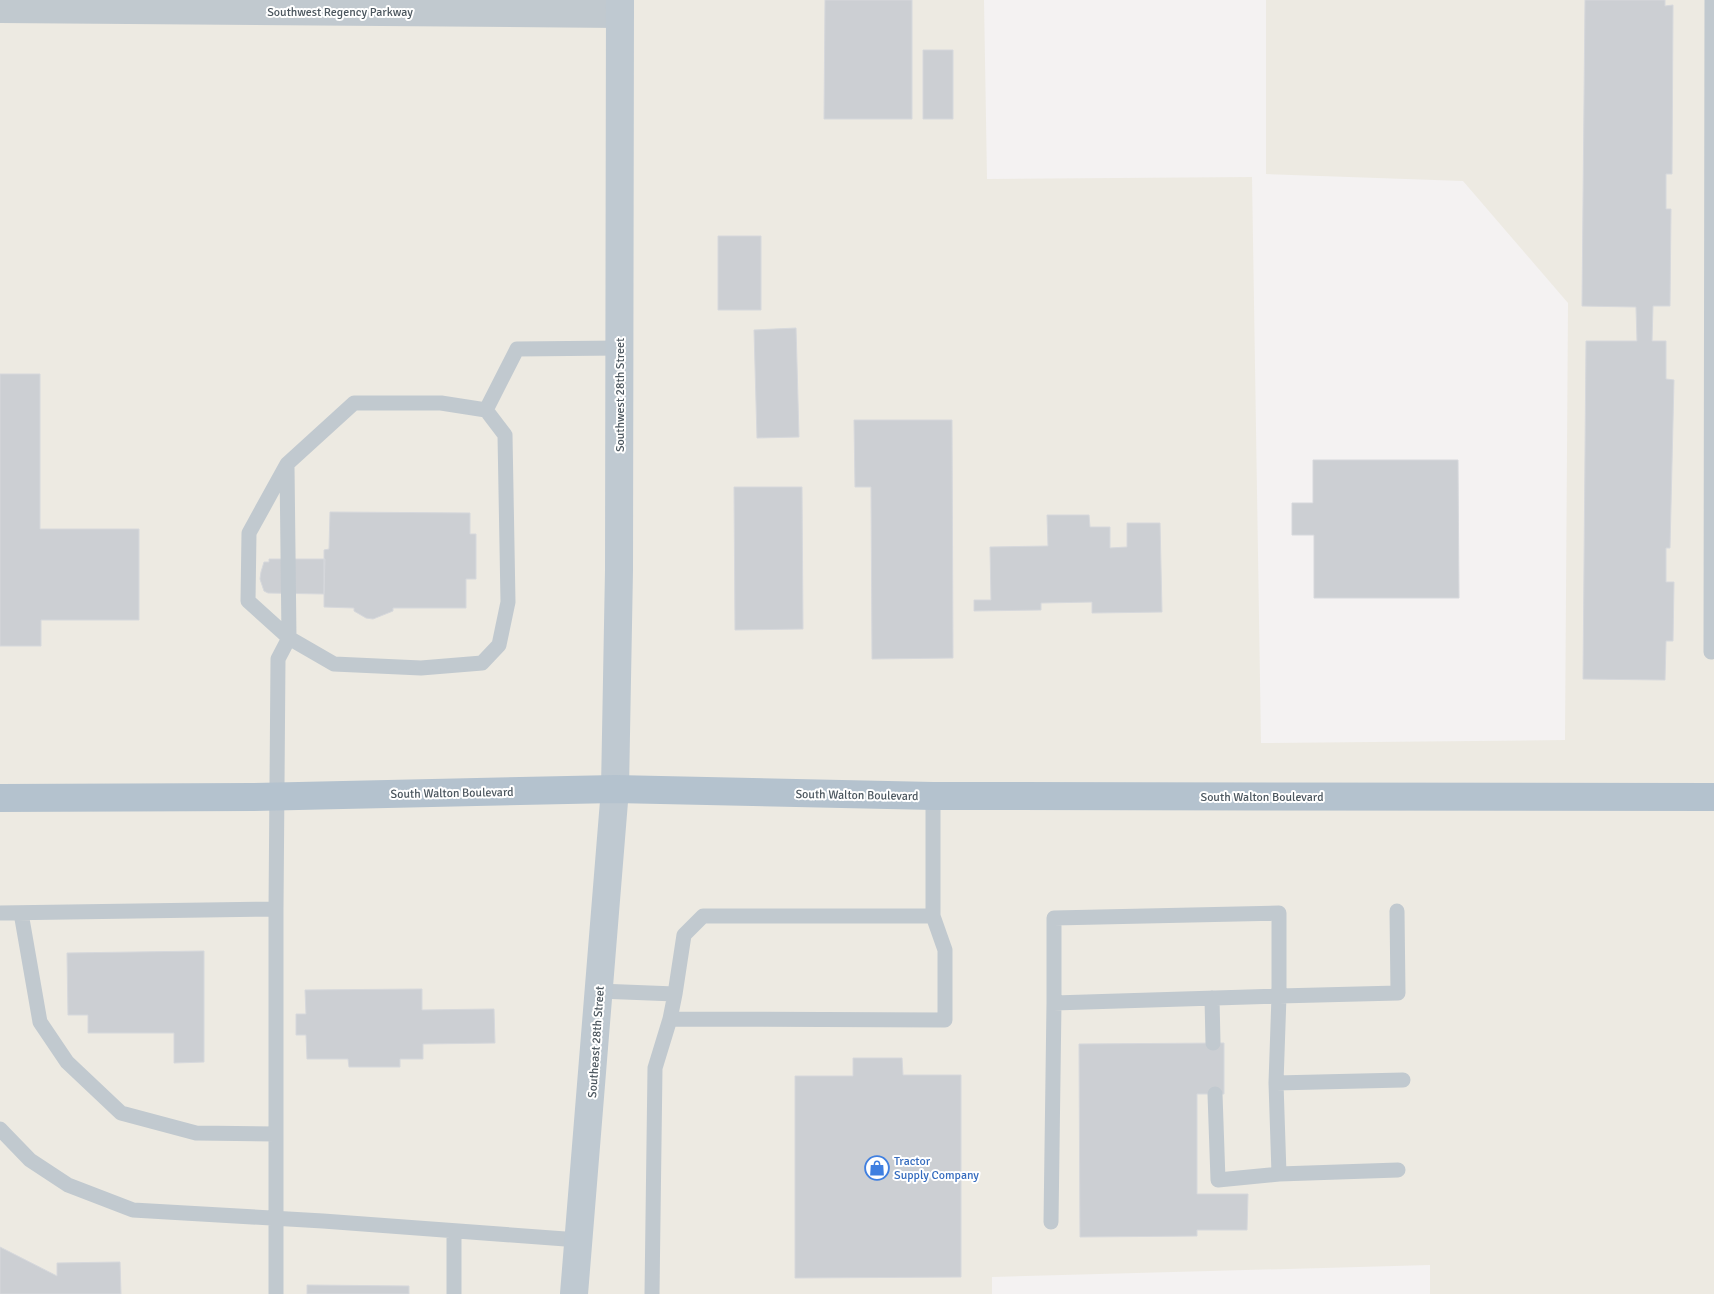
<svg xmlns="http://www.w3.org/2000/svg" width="1714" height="1294" font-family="Signika,sans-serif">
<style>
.commercial{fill:#edeae2}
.building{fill:#cccfd3;stroke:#d6d8dc}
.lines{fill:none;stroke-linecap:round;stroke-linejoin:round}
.lane{stroke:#c1c9cf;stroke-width:15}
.street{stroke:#c1c9cf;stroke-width:28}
.secondary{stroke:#bfc9d1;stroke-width:28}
.primary{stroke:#b4c2ce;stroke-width:28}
.labels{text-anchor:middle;stroke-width:4;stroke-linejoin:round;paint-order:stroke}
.street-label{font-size:12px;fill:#4b565e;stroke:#fff}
.shop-label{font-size:12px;fill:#366cbe;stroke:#fff;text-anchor:start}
</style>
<rect width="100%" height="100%" fill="#f4f2f2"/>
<!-- commercial -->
<path class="commercial" d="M0,0H984L987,179L1252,177L1261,743L1565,740L1568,303L1463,181L1266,174V0H1714V1294H1430V1265L992,1277V1294H0Z"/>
<!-- building -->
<path class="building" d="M825,0H912V119H824Z
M1585,0H1665V6L1673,5L1672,174H1666V209H1671L1670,306H1653L1652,341H1666V379L1674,380L1670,548H1666V582H1674L1673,641H1666L1665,680L1583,679L1586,341H1637L1636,307L1582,306Z
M923,50H953V119H923Z
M718,236H761V310H718Z
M796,328L799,437L757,438L754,330Z
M0,374H40V529H139V620H41V646H0Z
M854,420H952L953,658L872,659L871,487H855Z
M1313,460H1458L1459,598H1314V535H1292V503H1313Z
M734,487H802L803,629L735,630Z
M330,512L470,513V534H476V579H466V608H393V611L373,619L366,618L354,611V608L324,607V550L329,549Z
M1047,515H1089L1090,527H1110V548L1127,547V523H1160L1162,612L1092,613V602L1041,603V610L974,611V600H991L990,547L1048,546Z
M269,559H325L324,594L268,593L264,591L260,579L261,572L264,562H269Z
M204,951V1062L174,1063V1033H88V1015H68L67,953Z
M422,989V1010L494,1009L495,1043L423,1044V1059H400V1067H349L348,1059H307L306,1035H296V1014H306L305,990Z
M1224,1043V1094H1197V1194H1248L1247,1230H1197V1236L1080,1237L1079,1044Z
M853,1058H902L903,1075H961V1277L795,1278V1076H853Z
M0,1247L57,1276V1263L120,1262L121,1294H0Z
M307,1285L409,1286V1294H307Z"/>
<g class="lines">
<!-- lane -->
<path class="lane" d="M486,410L517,349L620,348
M287,466L289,638
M1711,652L1712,0
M1397,911L1398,993L1279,996L1276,1083L1279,1174L1398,1170
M0,913L276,909L278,659L289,638L334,664L421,668L482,663L499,645L508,602L505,435L486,410L441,403H354L287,464L249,533L248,601L289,638
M21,913L40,1022L67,1062L121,1113L196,1133L275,1134
M599,991L675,994L684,935L703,916H933
M1212,998L1213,1043
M670,1019L945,1020V950L933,916V796
M1276,1083L1403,1080
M1215,1094L1218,1180L1279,1174
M0,1129L30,1160L68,1185L133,1210L323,1221L579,1240
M1051,1222L1054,1003L1279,996V913L1054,918V1003
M454,1231V1294
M276,1294V909
M652,1294L655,1068L670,1019L675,994"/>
<!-- street -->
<path class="street" d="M0,9L620,14"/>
<!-- secondary -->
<path class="secondary" d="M574,1294L615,789L619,570L620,0"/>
<!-- primary -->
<path class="primary" d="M0,798L252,797L615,789L933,796L1714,797"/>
</g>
<!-- icons -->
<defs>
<g id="shop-ring" transform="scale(1.25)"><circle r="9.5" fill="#fff" stroke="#3f7fe0" stroke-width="1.5"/><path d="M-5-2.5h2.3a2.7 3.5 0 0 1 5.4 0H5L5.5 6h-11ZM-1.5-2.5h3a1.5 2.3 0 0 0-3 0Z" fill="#3f7fe0"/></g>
</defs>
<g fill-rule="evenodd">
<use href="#shop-ring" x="877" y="1168"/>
</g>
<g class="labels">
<!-- street labels -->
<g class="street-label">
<text x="340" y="16">Southwest Regency Parkway</text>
<text transform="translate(620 395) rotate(-90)" y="4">Southwest 28th Street</text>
<text transform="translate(452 793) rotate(-1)" y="4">South Walton Boulevard</text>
<text transform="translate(857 795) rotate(1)" y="4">South Walton Boulevard</text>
<text x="1262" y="801">South Walton Boulevard</text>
<text transform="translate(596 1042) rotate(-86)" y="4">Southeast 28th Street</text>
</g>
<!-- shop labels -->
<g class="shop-label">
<text x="894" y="1165">Tractor<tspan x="894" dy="14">Supply Company</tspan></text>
</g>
</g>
</svg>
